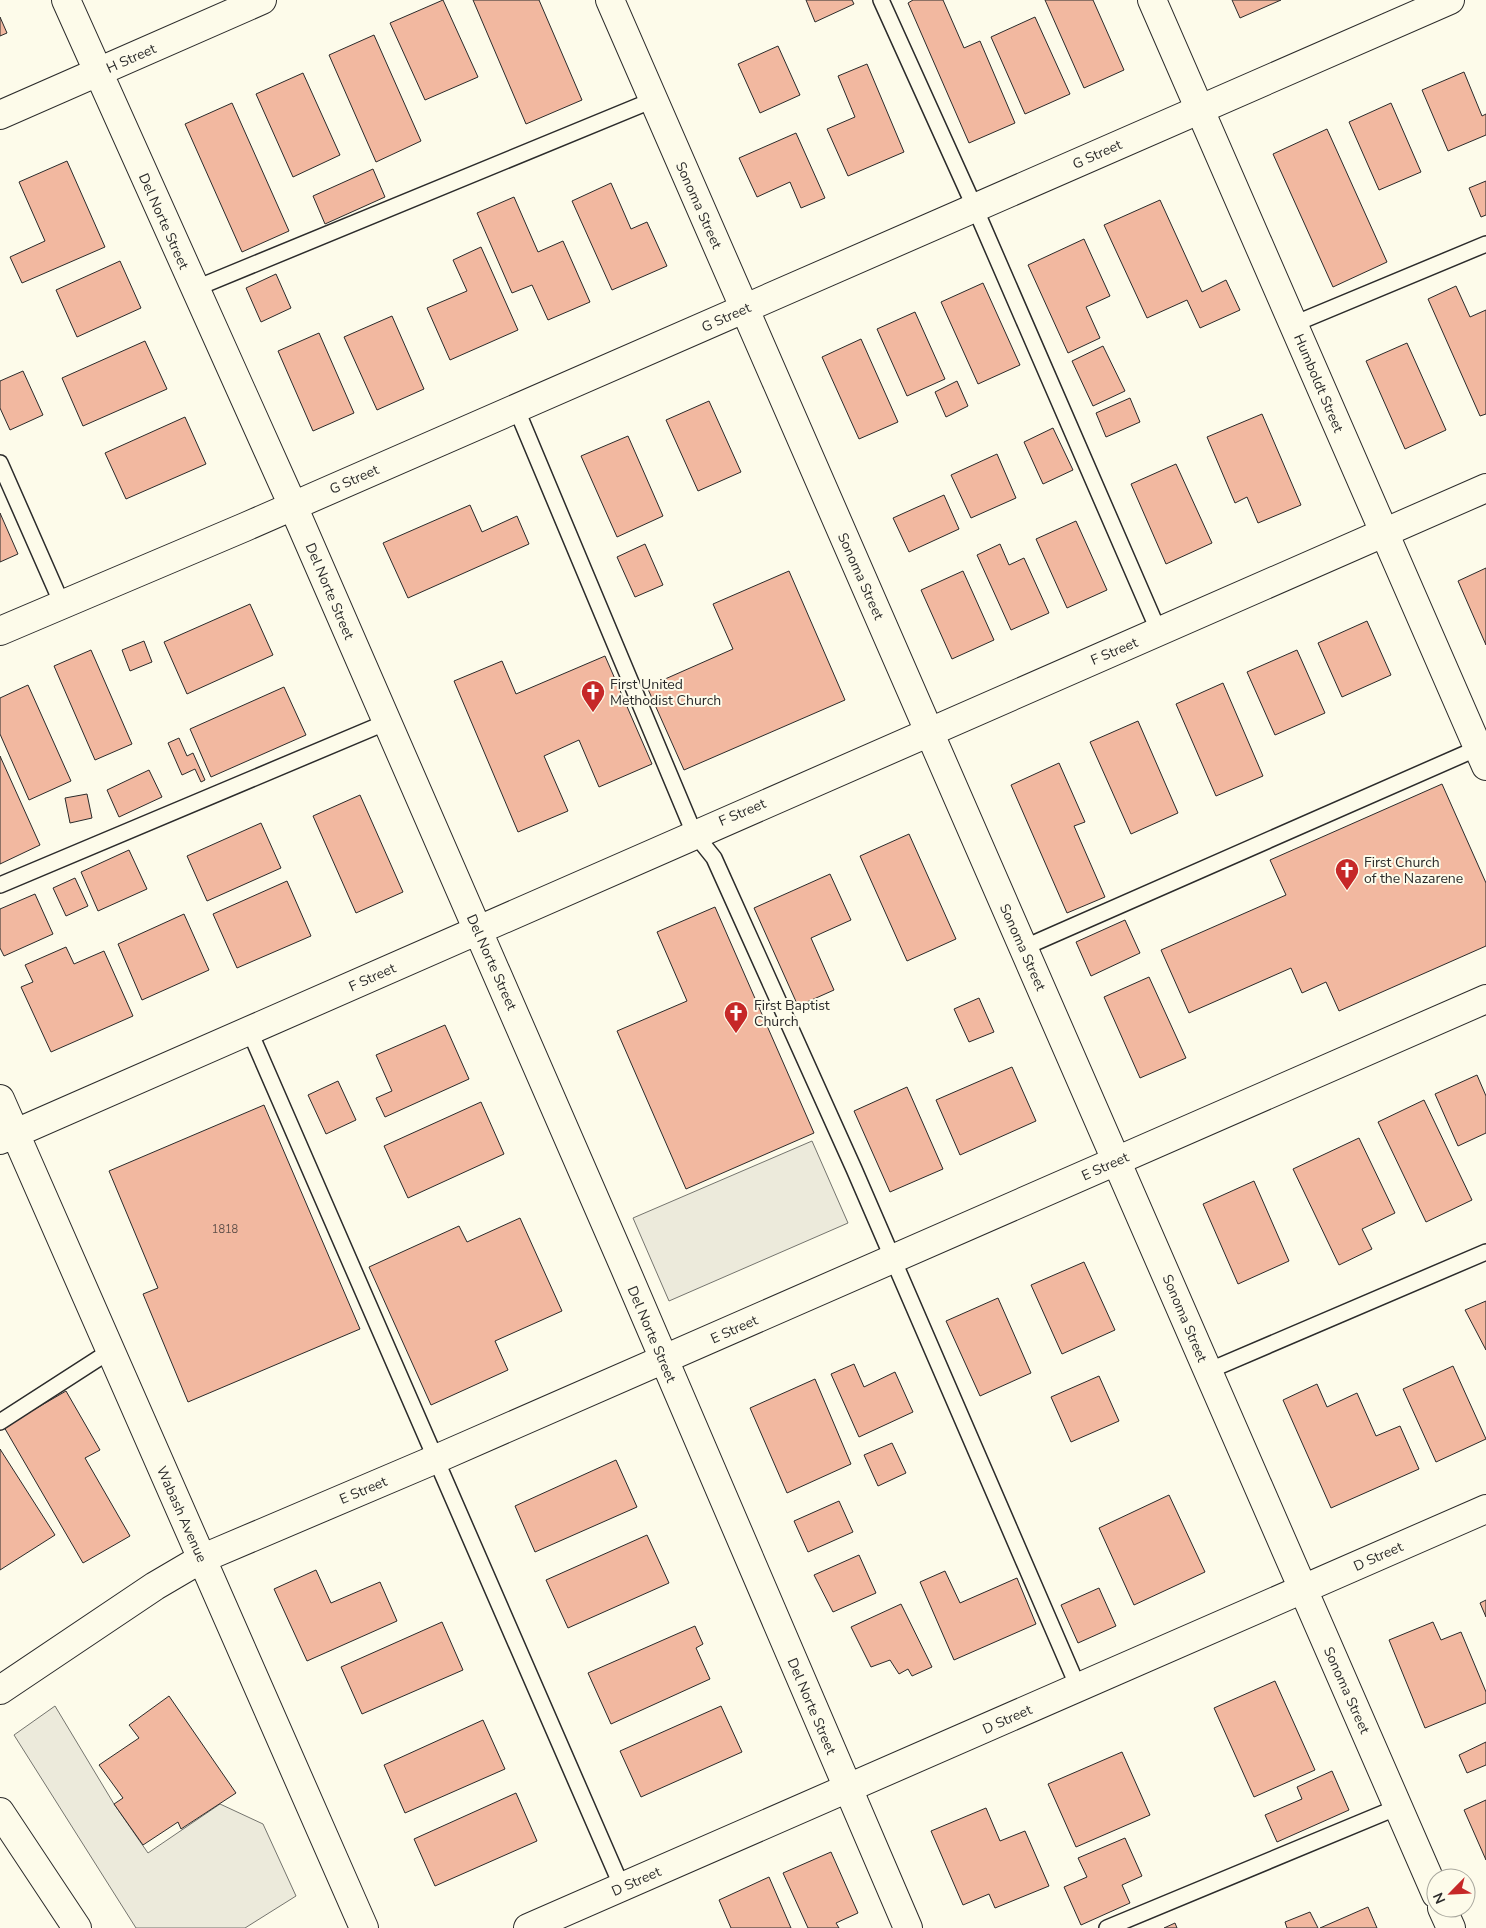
<svg xmlns="http://www.w3.org/2000/svg" width="1486" height="1928" font-family="'Nunito Sans',sans-serif">
<style>
.parking{fill:#eceadb;stroke:#74746e}
.building{fill:#f2b8a0;stroke:#2b2b2b}
.lines{fill:none;stroke-linecap:round;stroke-linejoin:round}
.lane-casing{stroke:#2b2b2b;stroke-width:18}
.street-casing{stroke:#2b2b2b;stroke-width:30}
.secondary-casing{stroke:#2b2b2b;stroke-width:30}
.lane{stroke:#fdfbea;stroke-width:15}
.street{stroke:#fdfbea;stroke-width:28}
.secondary{stroke:#fdfbea;stroke-width:28}
.labels{text-anchor:middle;stroke-width:4;stroke-linejoin:round;paint-order:stroke}
.number-label{font-size:11px;fill:#5d4e48}
.street-label{font-size:14px;fill:#2b2b2b;stroke:#fdfbea}
.poi-label{font-size:14px;fill:#2b2b2b;stroke:#fdfbea;text-anchor:start}
</style>
<rect width="100%" height="100%" fill="#fdfbea"/>
<!-- parking -->
<path class="parking" d="M812,1141L848,1223L669,1301L633,1218Z
M55,1706L114,1804L148,1853L220,1804L263,1824L296,1896L245,1928H136L14,1735Z"/>
<!-- building -->
<path class="building" d="M443,0L478,77L425,100L390,23Z
M473,0H539L582,100L526,124Z
M806,0H852L854,4L815,22Z
M913,0H943L964,48L980,41L1015,123L969,143L908,3Z
M1045,0H1093L1124,70L1084,88Z
M1232,0H1281L1240,18Z
M0,17L7,33L0,36Z
M1035,17L1070,94L1025,114L991,37Z
M374,35L421,141L376,162L329,55Z
M778,46L800,95L760,113L738,64Z
M867,64L904,152L848,176L827,129L855,117L838,76Z
M1464,72L1482,116L1486,114V135L1448,151L1422,90Z
M303,73L340,155L293,177L256,94Z
M232,103L289,231L242,252L185,124Z
M1391,103L1421,172L1379,190L1349,122Z
M1327,129L1387,262L1333,287L1273,154Z
M796,133L825,198L801,208L790,182L757,197L739,158Z
M67,161L105,247L22,283L10,257L45,241L19,182Z
M373,169L385,197L325,224L313,196Z
M1486,181V215L1481,217L1469,188Z
M611,183L631,229L647,222L667,266L612,290L572,201Z
M514,197L538,252L563,241L590,302L548,320L532,285L512,293L477,213Z
M1160,200L1202,292L1226,280L1240,310L1200,328L1187,300L1147,318L1104,225Z
M1084,239L1110,296L1086,307L1100,338L1068,353L1028,265Z
M481,247L518,330L450,360L427,308L467,291L453,260Z
M120,261L141,308L77,337L56,290Z
M276,274L291,308L261,322L246,288Z
M983,283L1020,365L978,384L941,302Z
M1456,286L1470,317L1486,310V414L1480,416L1428,299Z
M915,312L945,379L907,396L877,329Z
M392,316L424,389L377,410L344,337Z
M319,333L354,413L313,431L278,351Z
M861,339L898,422L859,439L822,357Z
M145,341L167,389L83,426L62,378Z
M1407,343L1446,430L1405,449L1366,361Z
M1103,346L1125,391L1093,406L1072,361Z
M23,371L43,415L10,430L0,408V381Z
M957,381L968,406L946,417L935,392Z
M1130,398L1140,422L1106,437L1096,413Z
M709,401L741,472L698,491L666,420Z
M1262,414L1301,505L1258,523L1247,497L1235,503L1207,437Z
M185,417L206,464L126,499L105,453Z
M1053,428L1073,470L1043,484L1024,442Z
M628,436L663,516L617,537L581,456Z
M997,454L1016,498L971,518L951,475Z
M1176,464L1212,543L1166,564L1131,484Z
M944,495L959,529L909,552L893,518Z
M470,505L482,532L517,516L529,544L408,598L383,543Z
M0,513L18,554L0,562Z
M1076,521L1107,590L1067,608L1036,539Z
M645,544L663,585L635,597L617,557Z
M1000,544L1009,565L1024,558L1049,613L1011,630L977,555Z
M1486,568V645L1458,581Z
M789,571L845,700L684,770L647,687L733,649L713,604Z
M963,571L994,640L952,659L921,590Z
M250,604L273,655L187,694L164,642Z
M1367,621L1391,675L1342,697L1318,643Z
M144,641L152,662L130,671L122,650Z
M91,650L132,744L95,760L54,666Z
M1297,650L1325,713L1275,735L1247,672Z
M605,656L652,764L599,787L579,740L544,756L568,811L518,832L454,681L502,661L516,694Z
M1223,683L1263,776L1216,796L1176,704Z
M28,685L71,781L29,800L0,734V698Z
M284,687L306,735L211,777L190,729Z
M1138,721L1178,813L1131,834L1090,742Z
M179,738L187,756L193,753L205,780L201,782L195,769L182,775L168,743Z
M0,756L40,845L0,864Z
M1059,763L1085,822L1074,826L1105,897L1067,913L1011,785Z
M149,770L162,797L119,817L107,790Z
M1442,784L1486,883V946L1339,1011L1326,982L1302,993L1291,968L1189,1013L1161,950L1286,895L1270,860Z
M87,794L92,818L70,823L65,798Z
M360,795L403,892L356,913L313,816Z
M261,823L281,868L207,901L187,856Z
M909,834L956,939L907,961L860,856Z
M129,850L147,889L98,911L81,872Z
M830,874L851,920L811,938L834,990L798,1006L754,908Z
M75,878L88,906L66,916L53,888Z
M287,881L311,936L237,968L213,914Z
M35,894L53,934L4,956L0,948V909Z
M715,907L814,1133L686,1189L617,1031L687,1001L657,932Z
M184,914L209,970L142,1000L118,944Z
M1125,920L1140,953L1091,976L1076,942Z
M66,947L74,964L104,951L133,1016L51,1052L21,987L33,982L25,965Z
M1149,977L1186,1058L1140,1078L1104,997Z
M979,998L994,1032L969,1042L954,1009Z
M445,1025L469,1079L385,1117L376,1098L392,1091L376,1055Z
M1012,1067L1036,1121L960,1155L936,1100Z
M1477,1075L1486,1096V1133L1458,1146L1435,1094Z
M338,1081L356,1120L326,1134L308,1095Z
M907,1087L943,1169L890,1192L854,1111Z
M1424,1100L1472,1200L1426,1222L1378,1122Z
M481,1102L504,1154L408,1198L384,1146Z
M264,1105L360,1329L188,1402L143,1294L158,1288L109,1171Z
M1359,1138L1395,1213L1362,1229L1372,1249L1339,1265L1293,1169Z
M1254,1181L1289,1261L1238,1284L1203,1204Z
M520,1218L562,1311L495,1341L508,1370L431,1405L369,1267L459,1226L467,1242Z
M1084,1262L1115,1330L1062,1354L1031,1285Z
M998,1298L1031,1373L980,1396L946,1321Z
M1486,1301V1350L1465,1310Z
M854,1364L864,1387L895,1372L913,1412L859,1437L831,1374Z
M1453,1366L1486,1439L1436,1462L1403,1389Z
M1099,1376L1119,1421L1071,1442L1051,1397Z
M815,1379L851,1464L787,1493L750,1408Z
M1317,1384L1327,1407L1357,1393L1376,1436L1400,1426L1419,1469L1331,1508L1283,1400Z
M66,1391L100,1450L85,1458L130,1536L83,1563L4,1427Z
M892,1443L906,1473L878,1486L864,1455Z
M0,1449L55,1535L0,1570Z
M616,1460L637,1507L535,1552L515,1506Z
M1169,1495L1205,1572L1134,1605L1099,1528Z
M839,1501L853,1532L808,1552L794,1521Z
M647,1535L669,1583L568,1628L546,1580Z
M859,1555L876,1593L833,1612L814,1575Z
M316,1570L331,1603L380,1582L397,1621L307,1661L274,1589Z
M945,1571L960,1603L1017,1578L1036,1624L954,1660L920,1582Z
M1099,1588L1116,1626L1078,1643L1061,1605Z
M1486,1600V1617L1480,1603Z
M901,1604L932,1667L912,1676L908,1669L899,1674L890,1660L871,1667L851,1627Z
M442,1622L463,1670L362,1714L341,1667Z
M1433,1622L1441,1640L1461,1632L1486,1692V1703L1425,1728L1389,1640Z
M695,1626L703,1644L696,1648L710,1679L611,1724L588,1673Z
M1275,1681L1315,1770L1254,1797L1214,1708Z
M169,1696L236,1793L181,1829L178,1822L143,1845L114,1804L123,1798L99,1765L139,1738L129,1725Z
M721,1706L742,1752L641,1797L620,1751Z
M483,1720L505,1769L405,1813L384,1765Z
M1486,1742V1765L1467,1773L1459,1755Z
M1122,1752L1150,1815L1076,1847L1048,1784Z
M1332,1771L1349,1810L1277,1842L1265,1815L1302,1799L1297,1787Z
M516,1793L537,1841L435,1886L414,1839Z
M1486,1800V1860L1464,1810Z
M986,1808L1000,1841L1025,1831L1049,1886L995,1908L989,1894L963,1905L931,1831Z
M1125,1838L1142,1876L1122,1885L1130,1903L1081,1925L1064,1887L1087,1877L1078,1858Z
M831,1852L858,1913L836,1923L839,1928H808L783,1873Z
M769,1877L791,1928H731L719,1900Z
M1368,1907L1377,1928H1320Z
M1310,1912L1318,1928H1287L1285,1922Z
M1175,1923L1177,1928H1164Z"/>
<g class="lines">
<!-- lane casing -->
<g class="lane-casing">
<path id="lane" d="M881,0L975,208L1159,632
M194,289L653,100
M1294,324L1486,244
M516,408L694,833L714,858L854,1169L1078,1687
M0,463L62,604
M0,885L387,722
M1023,948L1478,748
M250,1032L622,1887
M1208,1371L1486,1252
M0,1422L110,1351
M1107,1928L1398,1807"/>
</g>
<!-- street casing -->
<g class="street-casing">
<path id="street" d="M610,0L1436,1894
M1152,0L1486,766
M0,1812L77,1928
M1442,1908L1451,1928
M528,1928L1486,1509"/>
</g>
<!-- secondary casing -->
<g class="secondary-casing">
<path id="secondary" d="M66,0L293,506L624,1266L908,1928
M0,115L262,0
M0,631L245,527L1450,0
M0,1099L364,1928
M0,1140L1486,488
M0,1690L155,1586L201,1559L436,1459L1486,999"/>
</g>
<!-- lane -->
<use href="#lane" class="lane"/>
<!-- street -->
<use href="#street" class="street"/>
<!-- secondary -->
<use href="#secondary" class="secondary"/>
</g>
<!-- icons -->
<defs>
<g id="church-pin" transform="scale(1.25)"><path d="M0 17L-7.5 6A9.5 9.5 0 1 1 7.5 6Z" fill="#c62828" stroke="#fdfbea"/><path d="M-1.2-6h2.4v3.5h3.3v2.4h-3.3V6h-2.4V-.1h-3.3v-2.4h3.3Z" fill="#fff"/></g>
</defs>
<g fill-rule="evenodd">
<use href="#church-pin" x="593" y="692"/>
<use href="#church-pin" x="1347" y="870"/>
<use href="#church-pin" x="736" y="1013"/>
</g>
<g class="labels">
<!-- number labels -->
<g class="number-label">
<text x="225" y="1233">1818</text>
</g>
<!-- street labels -->
<g class="street-label">
<text transform="translate(131 58) rotate(-24)" y="5">H Street</text>
<text transform="translate(1097 154) rotate(-24)" y="5">G Street</text>
<text transform="translate(699 205) rotate(66)" y="5">Sonoma Street</text>
<text transform="translate(164 221) rotate(66)" y="5">Del Norte Street</text>
<text transform="translate(726 317) rotate(-24)" y="5">G Street</text>
<text transform="translate(1319 383) rotate(67)" y="5">Humboldt Street</text>
<text transform="translate(354 479) rotate(-24)" y="5">G Street</text>
<text transform="translate(861 576) rotate(66)" y="5">Sonoma Street</text>
<text transform="translate(330 591) rotate(67)" y="5">Del Norte Street</text>
<text transform="translate(1114 651) rotate(-23)" y="5">F Street</text>
<text transform="translate(742 812) rotate(-23)" y="5">F Street</text>
<text transform="translate(1023 947) rotate(66)" y="5">Sonoma Street</text>
<text transform="translate(492 962) rotate(66)" y="5">Del Norte Street</text>
<text transform="translate(372 977) rotate(-24)" y="5">F Street</text>
<text transform="translate(1105 1166) rotate(-24)" y="5">E Street</text>
<text transform="translate(1185 1318) rotate(67)" y="5">Sonoma Street</text>
<text transform="translate(734 1329) rotate(-24)" y="5">E Street</text>
<text transform="translate(652 1334) rotate(67)" y="5">Del Norte Street</text>
<text transform="translate(363 1490) rotate(-23)" y="5">E Street</text>
<text transform="translate(182 1514) rotate(66)" y="5">Wabash Avenue</text>
<text transform="translate(1378 1556) rotate(-24)" y="5">D Street</text>
<text transform="translate(1347 1690) rotate(66)" y="5">Sonoma Street</text>
<text transform="translate(812 1706) rotate(67)" y="5">Del Norte Street</text>
<text transform="translate(1007 1719) rotate(-24)" y="5">D Street</text>
<text transform="translate(636 1881) rotate(-24)" y="5">D Street</text>
</g>
<!-- poi labels -->
<g class="poi-label">
<text x="610" y="689">First United<tspan x="610" dy="16">Methodist Church</tspan></text>
<text x="1364" y="867">First Church<tspan x="1364" dy="16">of the Nazarene</tspan></text>
<text x="754" y="1010">First Baptist<tspan x="754" dy="16">Church</tspan></text>
</g>
</g>
<!-- north arrow -->
<g transform="translate(1451 1893) rotate(246)"><circle r="24" fill="#fdfbea" stroke="#a9a89e"/>
<path d="M0-4L9 19L0 12L-9 19Z" fill="#c62828"/>
<text y="-8" font-size="14" font-weight="bold" text-anchor="middle" fill="#2b2b2b">N</text>
</g>
</svg>
